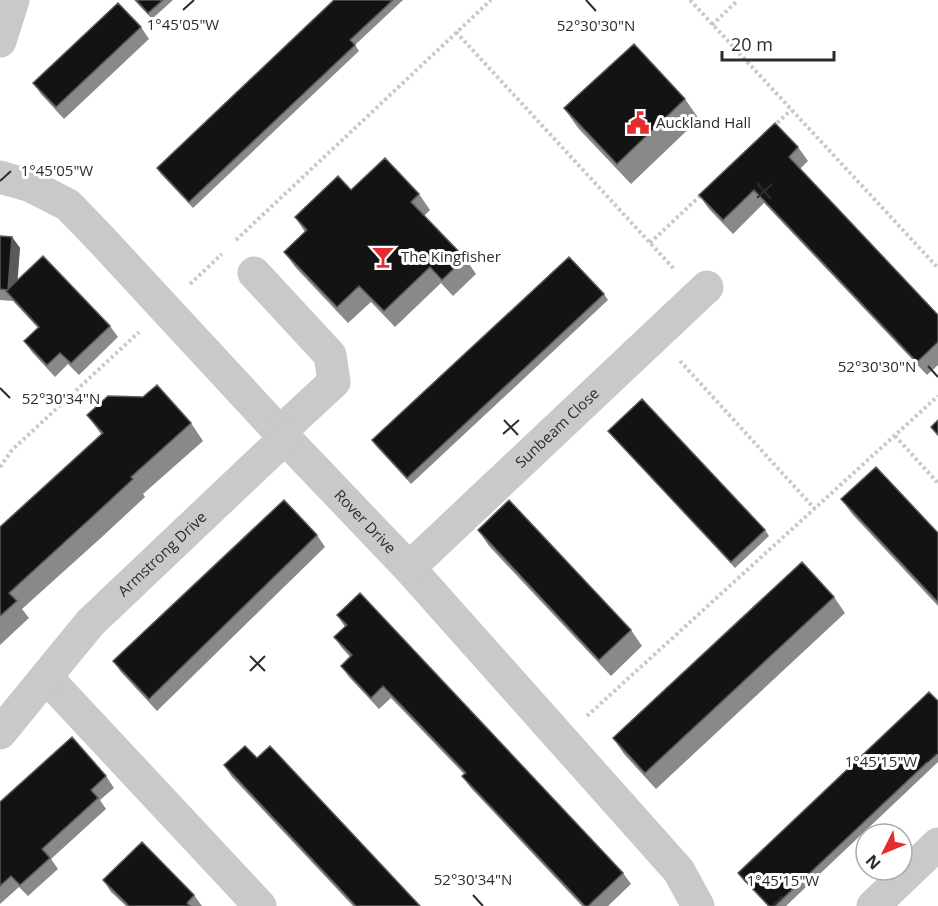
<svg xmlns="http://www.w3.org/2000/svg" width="938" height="906" font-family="'Open Sans',sans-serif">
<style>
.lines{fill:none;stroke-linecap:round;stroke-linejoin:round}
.path{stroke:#c9c9c9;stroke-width:4;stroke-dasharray:3 3;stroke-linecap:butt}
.minor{stroke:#c9c9c9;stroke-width:33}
.wall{fill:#898989}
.shaded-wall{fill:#5a5a5a}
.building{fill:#131313;stroke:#5a5a5a;stroke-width:1.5}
.ticks{fill:none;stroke:#2c2c2c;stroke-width:2}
.labels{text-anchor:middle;stroke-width:6;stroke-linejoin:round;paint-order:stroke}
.poi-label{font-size:15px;fill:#2c2c2c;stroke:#fff;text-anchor:start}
.street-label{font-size:15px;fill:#2c2c2c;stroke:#fff}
.ticks-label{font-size:15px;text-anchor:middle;fill:#2c2c2c;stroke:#fff;stroke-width:6;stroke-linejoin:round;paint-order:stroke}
</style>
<rect width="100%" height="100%" fill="#fff"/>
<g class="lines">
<!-- path -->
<path class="path" d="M690,0L938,268
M712,25L738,0
M456,32L675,270
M773,127L791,110
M236,240L491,0
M650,243L702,194
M190,284L222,254
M680,361L815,509
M895,436L938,483
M0,467L12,450L139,332
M587,716L938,396"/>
<!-- minor -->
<g class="minor">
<path d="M0,41L13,0"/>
<path id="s1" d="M0,177L31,186L68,205L99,237L285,438L409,568L679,871L698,906"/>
<path d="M254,273L330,355L334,382L280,432"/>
<path id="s2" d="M409,568L707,287"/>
<path d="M47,678L260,906"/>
<path id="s3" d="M0,733L90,623L285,438"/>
<path d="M873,906L938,844"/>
</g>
</g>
<!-- wall -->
<path class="wall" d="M134,0H173L152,19Z
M334,0H403L355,45L359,51L193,208L161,174L157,168L334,1Z
M141,27L149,39L64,119L41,94L33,83Z
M685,99L699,119L631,184L578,128L564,108Z
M798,147L808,161L800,169L938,315V365L927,375L764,203L733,234L709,209L699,195Z
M351,190L419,194L430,210L424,216L465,258L476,274L453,296L441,283L395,327L371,302L348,323L296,268L284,252L305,232L295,217Z
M0,236L12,237L20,248L17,281L110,326L118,337L79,375L68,364L55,377L32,352L24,341L38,328L13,301L0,300Z
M604,294L608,300L411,484L376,446L372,440Z
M87,415L191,423L203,441L143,494L145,497L103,536L22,609L29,618L0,645V527L101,434Z
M608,431L765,530L769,536L735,568L612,436Z
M841,499L938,533V606L853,515Z
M478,530L631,630L642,646L611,676L489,546Z
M317,535L325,547L157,711L121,672L113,661Z
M834,597L845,613L656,789L624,754L613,738Z
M337,615L623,873L631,884L608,906H582L470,787L462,776L464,774L391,698L379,709L349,677L341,666L350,657L342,648L334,637L345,627Z
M938,701V762L786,906H768L742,879L738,873Z
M257,758L420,906H353L232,777L224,765Z
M106,776L114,788L100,800L106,809L51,859L58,869L28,896L19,887L0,904V802Z
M103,880L194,895L202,906H126L111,892Z"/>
<!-- shaded-wall -->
<path class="shaded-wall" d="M12,237L20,248L16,301L8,290Z"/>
<!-- building -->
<path class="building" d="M136,0H163L148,13Z
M334,0H393L350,40L355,45L189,202L157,168Z
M118,3L141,27L56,107L33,83Z
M634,44L685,99L617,164L564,108Z
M775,123L798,147L789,157L938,315V342L917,362L754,190L723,220L699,195Z
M385,158L419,194L411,202L465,258L442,280L430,267L384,311L359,286L337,307L284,252L307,230L295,217L338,176L351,190Z
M0,236L12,237L8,290L0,289Z
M43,256L110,326L71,363L60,353L47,365L24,341L39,327L6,291Z
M569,257L604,294L407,478L372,440Z
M157,385L191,423L131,477L133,479L91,518L9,593L17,601L0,616V527L103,433L87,415L108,396L143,397Z
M642,399L765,530L731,562L608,431Z
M938,420V435L931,427Z
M876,467L938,533V602L841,499Z
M284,500L317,535L149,699L113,661Z
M509,500L631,630L599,660L478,530Z
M802,562L834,597L645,773L613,738Z
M360,593L623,873L588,906H585L462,776L466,773L383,686L371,698L341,666L352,655L334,637L347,625L337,615Z
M929,692L938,701V752L775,906H769L738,873Z
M72,737L106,776L91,790L98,798L42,849L50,858L20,885L11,876L0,886V802Z
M245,746L257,758L270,746L420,906H356L224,765Z
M142,842L194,895L187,903L190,906H129L103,880Z"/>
<!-- ticks -->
<path class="ticks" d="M586,0L596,11M183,10L194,0M0,181L11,171M757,183L771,199M757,198L772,184M928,366L938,377M0,388L10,398M504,420L518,435M503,434L519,420M250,656L265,671M250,671L265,656M927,762L938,752M473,895L483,906M772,906L783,896"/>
<!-- icons -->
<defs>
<g id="civic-bare" transform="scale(1.8)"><path d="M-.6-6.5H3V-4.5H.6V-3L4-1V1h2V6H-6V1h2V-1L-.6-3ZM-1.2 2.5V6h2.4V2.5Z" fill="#e32d30" stroke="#fff" stroke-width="2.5" paint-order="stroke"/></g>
<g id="bar-bare" transform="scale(1.8)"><path d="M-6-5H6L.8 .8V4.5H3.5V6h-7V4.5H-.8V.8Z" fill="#e32d30" stroke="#fff" stroke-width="2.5" paint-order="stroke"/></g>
</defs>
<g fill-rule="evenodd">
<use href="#civic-bare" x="638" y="123"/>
<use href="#bar-bare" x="383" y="257"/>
</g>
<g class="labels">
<!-- poi labels -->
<g class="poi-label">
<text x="656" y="128">Auckland Hall</text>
<text x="401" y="262">The Kingfisher</text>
</g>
<!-- street labels -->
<g class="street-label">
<text dy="5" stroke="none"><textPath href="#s2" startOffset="204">Sunbeam Close</textPath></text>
<text dy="5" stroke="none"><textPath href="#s1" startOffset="508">Rover Drive</textPath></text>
<text dy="5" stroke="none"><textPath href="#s3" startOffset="242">Armstrong Drive</textPath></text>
</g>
</g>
<g class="ticks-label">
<text x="183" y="30">1°45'05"W</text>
<text x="596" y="31">52°30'30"N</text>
<text x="57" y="176">1°45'05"W</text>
<text x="877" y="372">52°30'30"N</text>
<text x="61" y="404">52°30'34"N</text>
<text x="881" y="767">1°45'15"W</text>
<text x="473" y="885">52°30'34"N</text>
<text x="783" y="886">1°45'15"W</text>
</g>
<!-- north arrow -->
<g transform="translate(884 852) rotate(227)"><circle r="28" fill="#ffffff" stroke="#ababab" stroke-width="1.5"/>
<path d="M0-4.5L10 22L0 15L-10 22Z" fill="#e32d30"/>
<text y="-9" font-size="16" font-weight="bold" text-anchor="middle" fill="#2c2c2c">N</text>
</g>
<!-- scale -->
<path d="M722 51v9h112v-9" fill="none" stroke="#2c2c2c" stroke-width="3"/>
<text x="731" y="51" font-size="18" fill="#2c2c2c" stroke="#ffffff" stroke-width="4.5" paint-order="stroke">20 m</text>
</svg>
